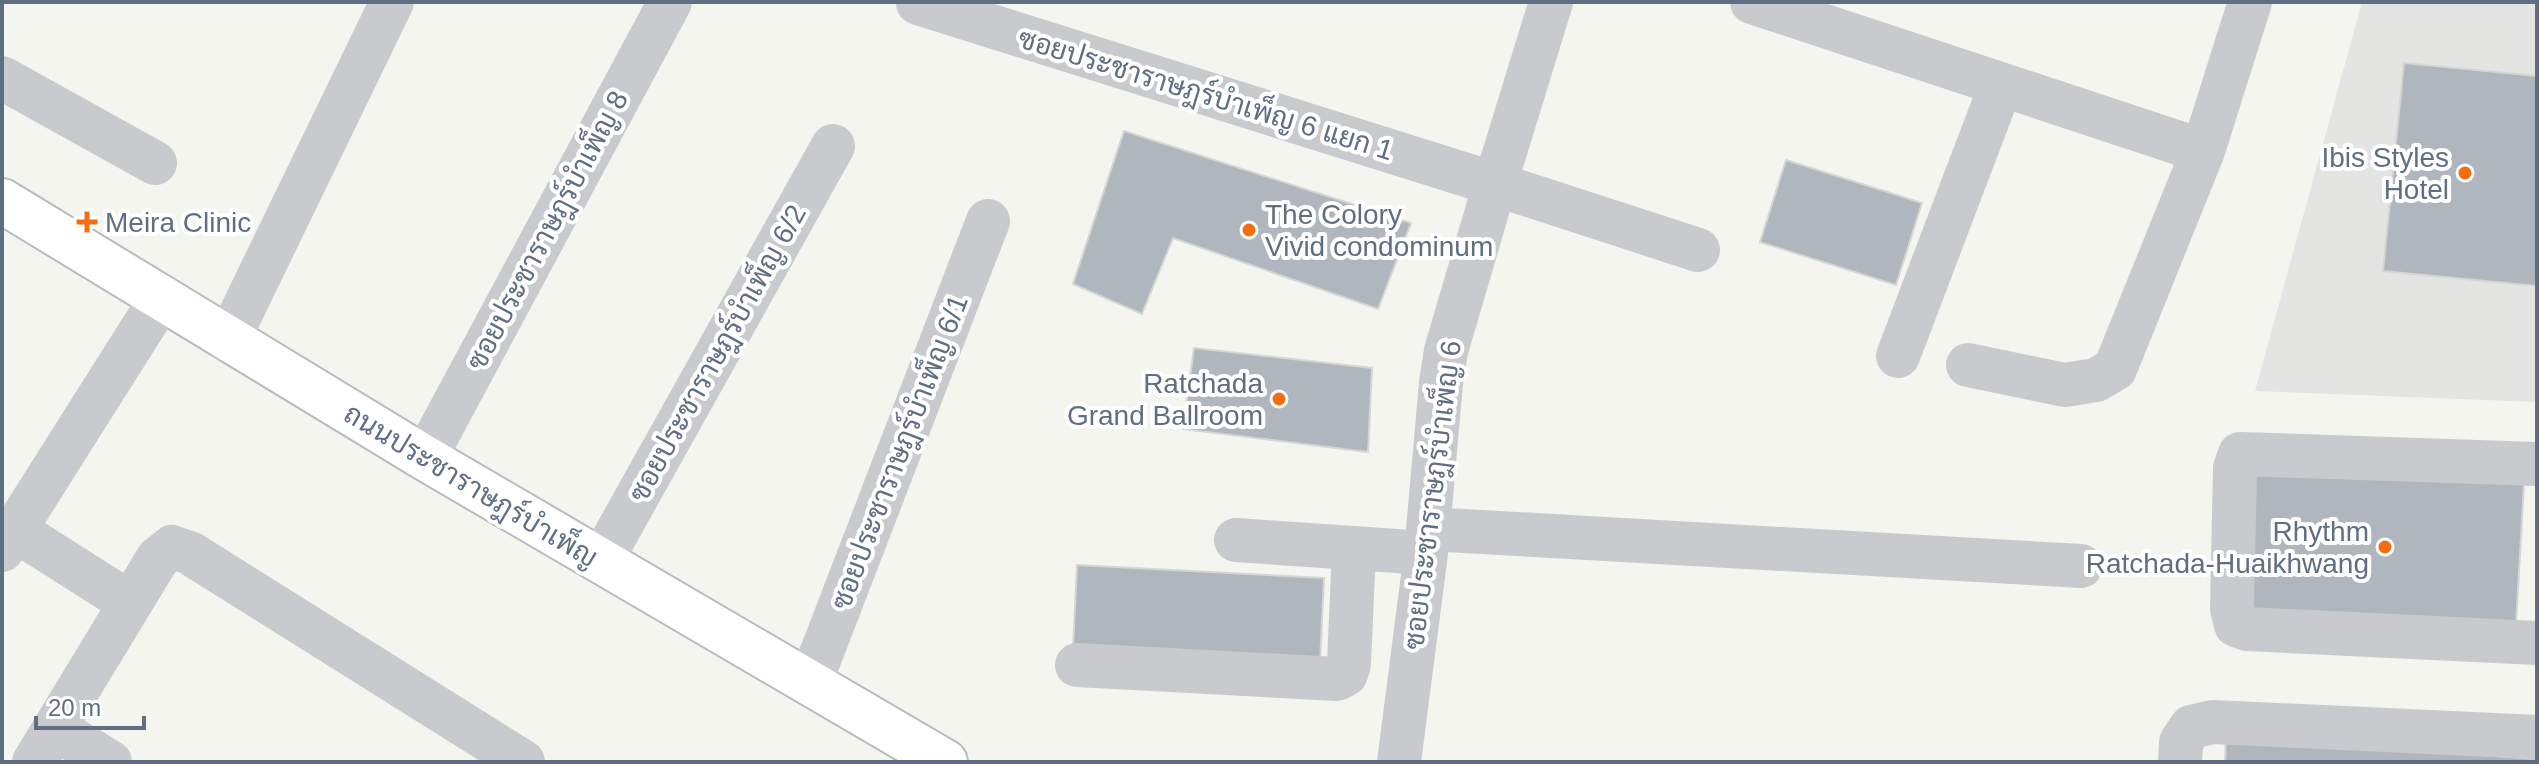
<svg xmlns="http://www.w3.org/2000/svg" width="2539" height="764" font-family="Arial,Sarabun,sans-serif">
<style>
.built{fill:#e4e5e3}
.building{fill:#b0b6bd;stroke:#d5d5d3;stroke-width:2}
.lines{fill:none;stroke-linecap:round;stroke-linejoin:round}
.major-casing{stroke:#b8bbbf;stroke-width:48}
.minor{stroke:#c8cace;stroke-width:44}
.major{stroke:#fff;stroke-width:44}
.poi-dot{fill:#f46e10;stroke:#fff;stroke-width:3}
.labels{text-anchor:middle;stroke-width:8;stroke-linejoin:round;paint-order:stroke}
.street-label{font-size:28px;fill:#606e84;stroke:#fff}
.poi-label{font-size:28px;fill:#606e84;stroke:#fff;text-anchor:end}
</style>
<rect width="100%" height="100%" fill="#f4f5ef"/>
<!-- built -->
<path class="built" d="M2362,2H2537V402L2255,391Z"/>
<!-- building -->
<path class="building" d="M2404,63L2537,76V286L2383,271Z
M1124,131L1411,223L1378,309L1173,238L1142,314L1073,284Z
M1786,160L1922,203L1896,285L1760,242Z
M1194,348L1372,368L1368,452L1183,429Z
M2250,471L2524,483L2516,624L2248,610Z
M1077,565L1324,578L1320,662L1073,649Z
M2226,737L2537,759V762H2225Z"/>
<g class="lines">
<!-- major casing -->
<g class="major-casing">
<path id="major" d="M2,201L425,458L945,762"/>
</g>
<!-- minor -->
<path class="minor" d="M1752,2L2203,151
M918,3L1495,184L1698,250
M2,78L155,163
M228,340L392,2
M1898,356L2001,85
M1968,365L2065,385L2096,380L2115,369L2203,151L2250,2
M425,458L670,2
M2537,464L2240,454L2235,468L2232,609L2236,625L2247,629L2537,643
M1429,529L2081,566
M15,530L130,603
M1236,540L1426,553
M2,550L162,297
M601,561L833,146
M1077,665L1337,679L1346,674L1349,664L1354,548
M810,683L988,221
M56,729L110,762
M34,762L158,558L172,547L190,553L523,762
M1399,762L1426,553L1441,383L1446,351L1495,184L1551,2
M2180,762L2181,742L2191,727L2213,722L2537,737"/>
<!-- major -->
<use href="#major" class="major"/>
</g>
<!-- markers -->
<g class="poi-dot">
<circle cx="2465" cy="173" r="8"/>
<path d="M83 210h8v8h8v8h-8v8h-8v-8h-8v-8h8z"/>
<circle cx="1249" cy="230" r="8"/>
<circle cx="1279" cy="399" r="8"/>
<circle cx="2385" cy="547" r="8"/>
</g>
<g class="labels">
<!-- street labels -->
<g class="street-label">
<text transform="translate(1206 94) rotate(17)" y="10">ซอยประชาราษฎร์บำเพ็ญ 6 แยก 1</text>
<text transform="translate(547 230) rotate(-62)" y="10">ซอยประชาราษฎร์บำเพ็ญ 8</text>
<text transform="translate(717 353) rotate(-61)" y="10">ซอยประชาราษฎร์บำเพ็ญ 6/2</text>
<text transform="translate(899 452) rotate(-69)" y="10">ซอยประชาราษฎร์บำเพ็ญ 6/1</text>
<text transform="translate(471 485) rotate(31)" y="10">ถนนประชาราษฎร์บำเพ็ญ</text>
<text transform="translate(1432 495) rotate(-83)" y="10">ซอยประชาราษฎร์บำเพ็ญ 6</text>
</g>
<!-- poi labels -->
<g class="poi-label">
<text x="2449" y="167">Ibis Styles<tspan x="2449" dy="32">Hotel</tspan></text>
<text x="1265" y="224" text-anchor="start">The Colory<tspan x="1265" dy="32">Vivid condominum</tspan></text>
<text x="105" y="232" text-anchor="start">Meira Clinic</text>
<text x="1263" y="393">Ratchada<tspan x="1263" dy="32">Grand Ballroom</tspan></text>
<text x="2369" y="541">Rhythm<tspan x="2369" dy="32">Ratchada-Huaikhwang</tspan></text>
</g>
</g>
<!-- border -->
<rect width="2539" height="764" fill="none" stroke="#606e84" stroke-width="8"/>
<!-- scale -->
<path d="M36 716v12h108v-12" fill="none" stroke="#606e84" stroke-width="4"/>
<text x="48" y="716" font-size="24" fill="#606e84" stroke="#ffffff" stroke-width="6" paint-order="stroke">20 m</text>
</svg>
